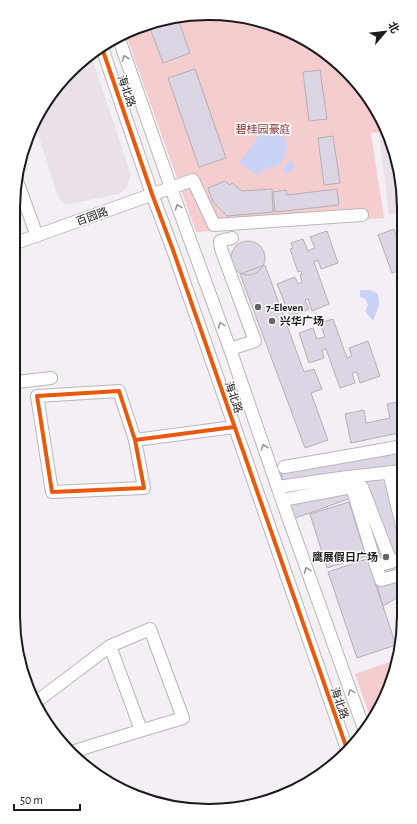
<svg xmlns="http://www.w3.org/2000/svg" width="417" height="824" font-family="'Alegreya Sans','Noto Sans SC',sans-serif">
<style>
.built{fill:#eae0ea}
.green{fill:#f6cdce}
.water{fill:#cad3f5}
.building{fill:#dcd6e4;stroke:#b3b0b5}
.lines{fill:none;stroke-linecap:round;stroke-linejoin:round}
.minor-casing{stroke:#bab6ba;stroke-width:14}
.minor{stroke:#fdfdfd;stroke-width:12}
.cycleway-casing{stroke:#fff;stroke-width:6}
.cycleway{stroke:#e8590c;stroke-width:4}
.oneway{stroke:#989798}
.poi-dot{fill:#686568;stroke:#fff;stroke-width:1.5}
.labels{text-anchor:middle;stroke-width:3;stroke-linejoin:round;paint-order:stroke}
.street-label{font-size:11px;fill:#1d1a1d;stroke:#fff}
.park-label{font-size:11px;fill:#853232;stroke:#fff}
.poi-label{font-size:11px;font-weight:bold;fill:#1d1a1d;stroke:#fff;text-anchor:start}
.rim{fill:none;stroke:#1d1a1d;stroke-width:2}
</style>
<rect width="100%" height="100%" fill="#f4eff4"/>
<!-- built -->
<path class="built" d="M91,55L131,175L126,189L119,194L65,205L58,197L34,121L79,62Z
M389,133L402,183V213L389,214L379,134Z"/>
<!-- green -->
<path class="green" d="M221,13L295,33L328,54L364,90L387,131L371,133L384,218L196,232L126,35L145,23Z
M395,660L384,702L371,720L355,674Z"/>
<!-- water -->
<path class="water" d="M271,128C282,132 285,136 288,148L281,163L276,167H271L256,175L239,162L255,142L257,137L263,131Z
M290,161L292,162L294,164C294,170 291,172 286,174L283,172L282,169L286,166C286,164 287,162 290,161Z
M360,290H370L377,293C382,304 377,310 373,321L365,311L368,305L365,299L360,297Z"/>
<!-- building -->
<path class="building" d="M178,19L190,53L163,63L148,23Z
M259,23L270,27L268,30Z
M195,69L226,158L199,167L168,78Z
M320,70L327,119L309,121L303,72Z
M333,136L340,183L324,185L318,138Z
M225,181L230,185L232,183L242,191L272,189L273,212L227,216L213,202L208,188Z
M337,189L339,205L275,212L273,192L286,190L287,195Z
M394,229L398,241L399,240L396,232L402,229L403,269L392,273L378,235Z
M327,231L338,263L321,269L318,260L314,262L329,304L312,311L308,299L305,300L309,309L290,316L277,284L295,277L298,284L302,282L300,275L302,274L301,271L298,272L290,249L293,248L291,243L303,239L308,251L315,248L310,237Z
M231 258a17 17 0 1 1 34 0a17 17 0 1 1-34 0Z
M265,265L304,372L314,369L322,389L311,393L328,440L305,448L240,274Z
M403,280V302L396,282Z
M333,319L347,358L352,356L349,348L368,341L380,376L360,383L357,372L352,373L355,383L340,388L326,349L322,350L324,358L309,363L299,333L313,328L317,339L325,337L320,323Z
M403,328V341L399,330Z
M403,401V432L351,443L345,414L364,410L366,423L390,418L387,404Z
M403,448V594L383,606L351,498L293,519L280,471Z
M349,502L366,556L327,568L310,514Z
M367,559L396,645L357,658L328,572Z
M404,602V616L398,606Z"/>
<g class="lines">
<!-- minor casing -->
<g class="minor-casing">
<path id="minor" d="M119,39L171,188L230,349L282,500L364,729
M102,48L152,194L173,250L348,752
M17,181L37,236
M13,244L193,180L214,225L362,215
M230,349L255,341L221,249L220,241L232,238
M13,371L17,382L51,378
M135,440L144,488L52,492L37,396L119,391L135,440L234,427
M284,467L353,455L403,446
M389,472L403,530
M278,487L347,477L403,471
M282,500L352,487L376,566L391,562L362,487H352
M391,562L403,559
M376,566L381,580L396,576
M36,702L110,646
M72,752C109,740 146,729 183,718L150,629L110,646L141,730"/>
</g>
<!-- minor -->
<use href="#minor" class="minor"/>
<!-- cycleway casing -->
<g class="cycleway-casing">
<path id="cycleway" d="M102,48L152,194L173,250L348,752
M135,440L144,488L52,492L37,396L119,391L135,440L234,427"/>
</g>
<!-- cycleway -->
<use href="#cycleway" class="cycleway"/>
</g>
<!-- one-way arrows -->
<defs><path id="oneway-chevron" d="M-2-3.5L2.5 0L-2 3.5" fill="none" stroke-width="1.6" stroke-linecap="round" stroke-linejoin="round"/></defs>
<g class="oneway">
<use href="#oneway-chevron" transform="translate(125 58) rotate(-109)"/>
<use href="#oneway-chevron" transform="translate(178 207) rotate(-110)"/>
<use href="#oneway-chevron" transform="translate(221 325) rotate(-110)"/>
<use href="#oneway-chevron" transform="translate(264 447) rotate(-109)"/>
<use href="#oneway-chevron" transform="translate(307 570) rotate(-110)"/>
<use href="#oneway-chevron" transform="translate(351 692) rotate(-110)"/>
</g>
<!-- markers -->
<g class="poi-dot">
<circle cx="258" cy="307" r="4"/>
<circle cx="272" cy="321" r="4"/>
<circle cx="386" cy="557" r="4"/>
</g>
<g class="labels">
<!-- street labels -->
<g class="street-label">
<text transform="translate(127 91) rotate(71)" y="4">海北路</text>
<text transform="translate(92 216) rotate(-20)" y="4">百园路</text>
<text transform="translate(234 397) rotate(71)" y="4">海北路</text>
<text transform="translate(340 703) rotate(71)" y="4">海北路</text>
</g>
<!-- park labels -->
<g class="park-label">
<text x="263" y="133">碧桂园豪庭</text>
</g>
<!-- poi labels -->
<g class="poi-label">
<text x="266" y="311">7-Eleven</text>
<text x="280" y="325">兴华广场</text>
<text x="378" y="561" text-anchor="end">鹰展假日广场</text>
</g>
</g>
<!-- crop -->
<path d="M0 0H417V824H0ZM208 20H209A188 188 0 0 1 397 208V616A188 188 0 0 1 209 804H208A188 188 0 0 1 20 616V208A188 188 0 0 1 208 20Z" fill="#fff" fill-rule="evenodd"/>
<path class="rim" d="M208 20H209A188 188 0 0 1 397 208V616A188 188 0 0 1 209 804H208A188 188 0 0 1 20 616V208A188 188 0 0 1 208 20Z"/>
<!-- north arrow -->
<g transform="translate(385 32) rotate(62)" stroke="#ffffff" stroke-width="3" paint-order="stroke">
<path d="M0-3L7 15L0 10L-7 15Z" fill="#1d1a1d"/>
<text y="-6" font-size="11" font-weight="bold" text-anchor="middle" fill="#1d1a1d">北</text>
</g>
<!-- scale -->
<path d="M14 804v6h66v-6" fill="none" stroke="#1d1a1d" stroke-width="2"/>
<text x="20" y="804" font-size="12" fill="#1d1a1d" stroke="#ffffff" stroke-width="3" paint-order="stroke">50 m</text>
</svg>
